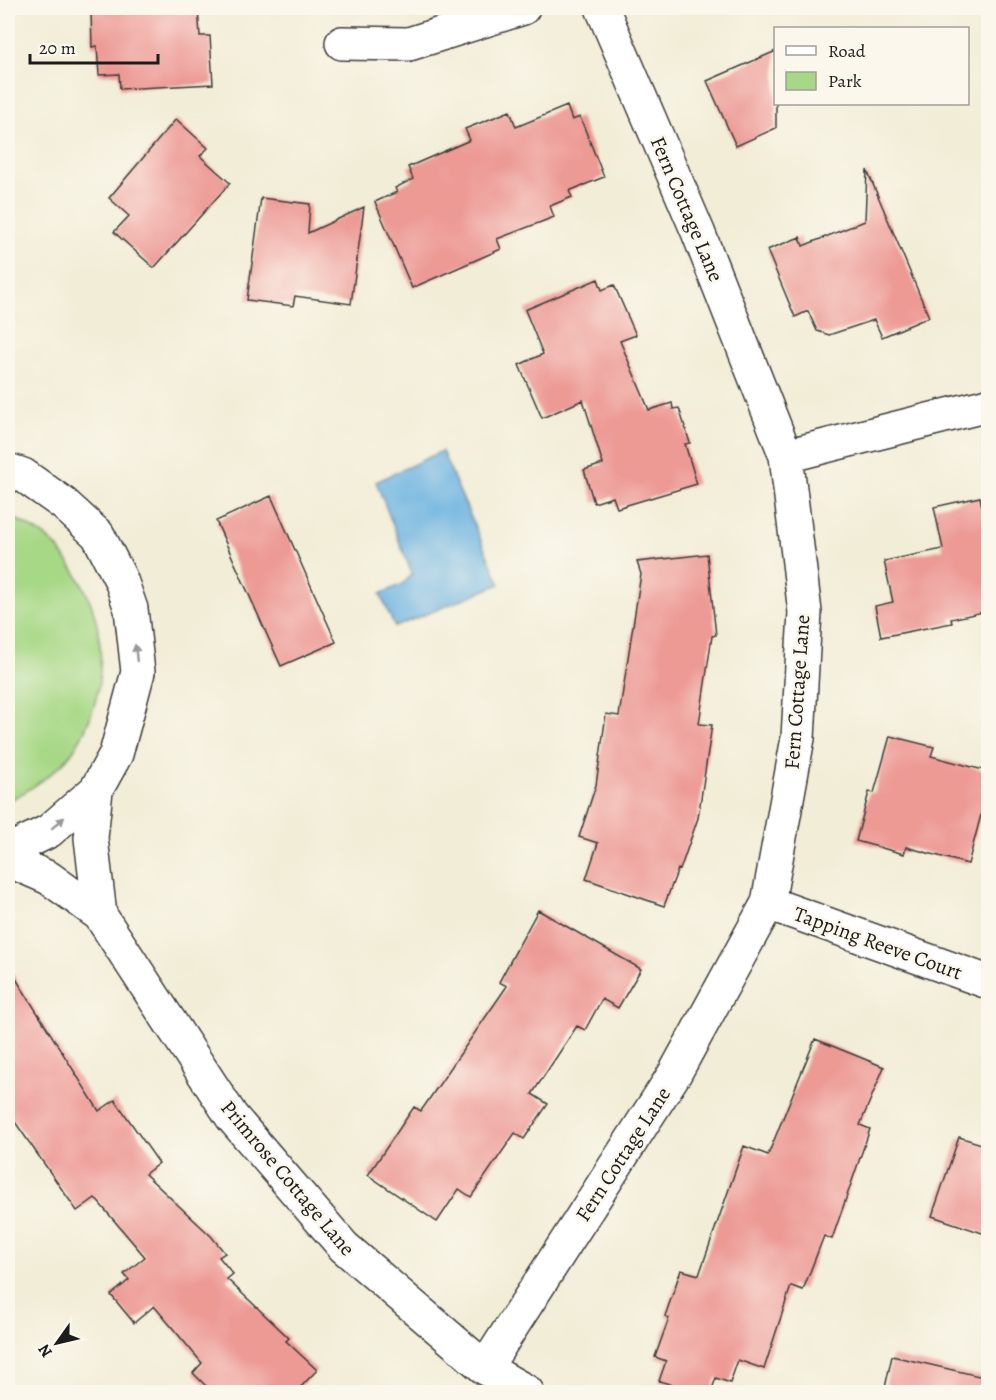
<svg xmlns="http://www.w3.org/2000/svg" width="996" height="1400" font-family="Alegreya,serif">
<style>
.green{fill:#a7d886;stroke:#627a51;stroke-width:1.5}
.water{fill:#68b1e0;stroke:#42667e;stroke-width:1.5}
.building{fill:#ed9994}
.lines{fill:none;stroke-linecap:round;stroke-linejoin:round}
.street-casing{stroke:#3c3b38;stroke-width:36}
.street{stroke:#fff;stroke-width:33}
.oneway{fill:#999}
.labels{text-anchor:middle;stroke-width:5;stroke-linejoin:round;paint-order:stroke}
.street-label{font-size:21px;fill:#1c1c1c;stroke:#fbf7ec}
</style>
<rect width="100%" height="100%" fill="#fbf7ec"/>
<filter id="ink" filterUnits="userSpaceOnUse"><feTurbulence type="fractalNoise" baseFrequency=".0167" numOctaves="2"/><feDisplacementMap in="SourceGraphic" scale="12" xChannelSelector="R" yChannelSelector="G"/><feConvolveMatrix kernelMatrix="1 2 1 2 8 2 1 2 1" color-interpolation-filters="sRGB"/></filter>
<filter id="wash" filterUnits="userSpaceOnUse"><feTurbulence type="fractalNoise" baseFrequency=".008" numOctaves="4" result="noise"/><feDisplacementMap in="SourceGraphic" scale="24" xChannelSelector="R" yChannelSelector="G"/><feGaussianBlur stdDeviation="1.35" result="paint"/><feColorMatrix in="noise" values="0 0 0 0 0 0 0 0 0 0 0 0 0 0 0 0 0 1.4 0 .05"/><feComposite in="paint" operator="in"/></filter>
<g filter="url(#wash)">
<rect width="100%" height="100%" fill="#f2edd7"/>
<!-- green -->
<path class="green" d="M8,515C24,523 41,532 54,544C59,549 64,556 68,562C110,617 111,694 73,751C59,771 29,791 8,801Z"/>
<!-- water -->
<path class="water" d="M442,451L500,584L395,627L380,594L403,584L412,574L376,482Z"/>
<g id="blocks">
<!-- building -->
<path class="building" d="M115,8H198L200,36H210L213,84L120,89L119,74L99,75L97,46L92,47L91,10L116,9Z
M776,51V128L736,146L707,81Z
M567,106L572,120L580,117L604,177L569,191L572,197L550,206L554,217L497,239L501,249L412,288L375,202L397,192L395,188L413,179L408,167L470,140L465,129L510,111L516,127Z
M176,119L208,148L200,156L230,183L154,268L114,232L129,216L109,198Z
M867,170L929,317L882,337L874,320L829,335L817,331L808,311L795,317L767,250L800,237L803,246L865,221Z
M261,198L310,204L308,233L364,207L351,304L295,296L293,306L247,300Z
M598,279L602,290L614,285L636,335L620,341L649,410L672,403L673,409L679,408L690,443L685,444L697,484L617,508L613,497L594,503L584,470L603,464L583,400L542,418L519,365L543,354L525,310Z
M271,496L336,642L281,666L216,521Z
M980,497L988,536V611L951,619L952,623L881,637L875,606L893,602L884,561L943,549L934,507Z
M707,554L716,635L712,636L699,724L712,725L698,818L680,870L678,869L664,906L586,879L598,843L579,837L596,785L606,714L619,716L641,574L637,562Z
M890,736L934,747L931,756L987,771L982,791L987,792L968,864L906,847L904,854L856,841L869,792L874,793Z
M538,910L641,969L618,1008L602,999L585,1030L577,1026L532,1094L548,1104L524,1139L515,1133L471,1197L459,1189L437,1222L368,1175L414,1107L421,1111L507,986L499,982Z
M8,966L99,1111L115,1100L159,1163L145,1174L211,1236L225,1253L219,1257L233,1274L227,1279L289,1338L286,1341L317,1370L296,1392H212L193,1373L202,1363L154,1306L134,1323L111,1295L129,1280L124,1274L145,1257L95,1198L77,1211L8,1112Z
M815,1039L884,1067L860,1125L870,1129L832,1239L824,1236L803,1290L791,1286L764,1369L738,1360L730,1383L716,1378L711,1392H698L659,1381L666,1361L655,1357L669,1318L665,1316L681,1270L699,1275L744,1146L768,1155Z
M959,1137L988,1146V1235L932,1216Z
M892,1356L988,1378V1392H884Z"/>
</g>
</g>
<g filter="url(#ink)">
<use href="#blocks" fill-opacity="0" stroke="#3c3b38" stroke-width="1.5"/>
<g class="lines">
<!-- street casing -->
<g class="street-casing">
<path id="street" d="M342,43L409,44L523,8
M786,456L988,405
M8,470L23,475L64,504L98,535L121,580L131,609L138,672L116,754L96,790L49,831L8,851
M96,790L91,838L100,915
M8,860L49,878L100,915L232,1117L344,1247L485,1368L527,1392
M768,903L988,982
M485,1368L675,1073L768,903L798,738L805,612L786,456L698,232L602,8"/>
</g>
<!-- street -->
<use href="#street" class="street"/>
</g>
<!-- one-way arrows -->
<defs><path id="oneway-solid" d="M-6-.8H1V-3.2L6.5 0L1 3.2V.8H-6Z" transform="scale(1.5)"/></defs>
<g class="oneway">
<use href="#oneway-solid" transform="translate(136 653) rotate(-96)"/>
<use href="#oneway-solid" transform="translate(58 823) rotate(-41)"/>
</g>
</g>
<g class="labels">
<!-- street labels -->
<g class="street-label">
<text transform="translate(687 209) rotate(67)" y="7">Fern Cottage Lane</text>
<text transform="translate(797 692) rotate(-86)" y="7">Fern Cottage Lane</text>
<text transform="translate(878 943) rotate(20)" y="7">Tapping Reeve Court</text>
<text transform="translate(623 1154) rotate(-57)" y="7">Fern Cottage Lane</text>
<text transform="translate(288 1178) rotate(50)" y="7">Primrose Cottage Lane</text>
</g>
</g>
<!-- margin -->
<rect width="996" height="1400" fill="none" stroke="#fbf7ec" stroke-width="30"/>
<!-- legend -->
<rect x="774" y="27" width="195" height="78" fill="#fbf7ec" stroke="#a29f99" stroke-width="1.5"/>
<rect x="786" y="46" width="30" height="9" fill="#ffffff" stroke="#a29f99" stroke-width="1.5"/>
<text x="828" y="57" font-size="18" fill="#1c1c1c">Road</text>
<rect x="786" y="72" width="30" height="18" fill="#a7d886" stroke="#a29f99" stroke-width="1.5"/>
<text x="828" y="87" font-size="18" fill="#1c1c1c">Park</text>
<!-- north arrow -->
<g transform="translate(57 1343) rotate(236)" stroke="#fbf7ec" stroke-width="4.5" paint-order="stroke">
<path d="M0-4.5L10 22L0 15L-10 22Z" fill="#1c1c1c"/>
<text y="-9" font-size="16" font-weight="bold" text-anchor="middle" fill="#1c1c1c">N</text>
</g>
<!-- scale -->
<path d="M30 54v9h128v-9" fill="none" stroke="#1c1c1c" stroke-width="3"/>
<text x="39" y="54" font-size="18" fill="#1c1c1c" stroke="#fbf7ec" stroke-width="4.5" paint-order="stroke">20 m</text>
</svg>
